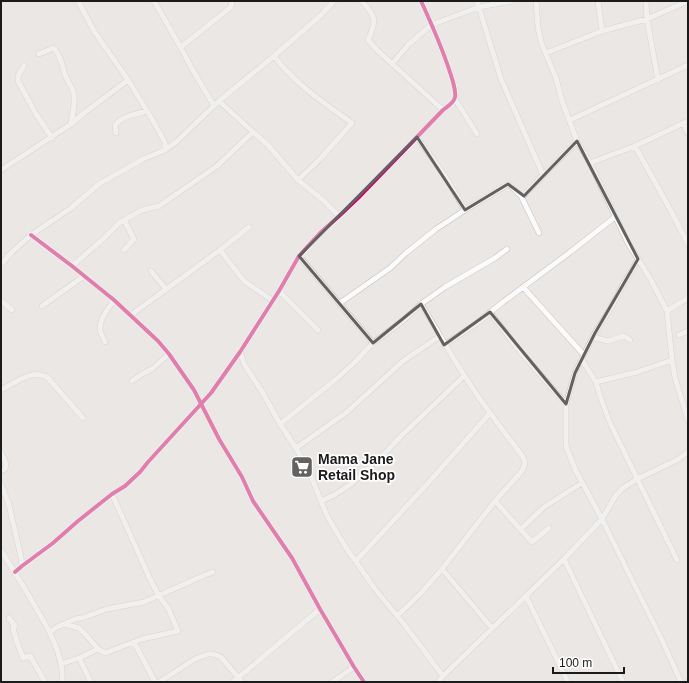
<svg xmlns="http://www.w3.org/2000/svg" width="689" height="683" font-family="Arial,sans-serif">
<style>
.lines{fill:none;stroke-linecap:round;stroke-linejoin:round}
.minor-casing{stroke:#c1bfbe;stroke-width:6}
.minor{stroke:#fcfbfb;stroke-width:5}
.cycleway-casing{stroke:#fff;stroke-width:6}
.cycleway{stroke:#d6006c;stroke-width:4}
.marked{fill:none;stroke:#636261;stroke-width:3;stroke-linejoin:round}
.labels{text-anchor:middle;stroke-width:3.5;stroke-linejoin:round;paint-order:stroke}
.poi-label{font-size:14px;font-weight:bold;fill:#1b1b1b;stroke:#fff;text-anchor:start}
</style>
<rect width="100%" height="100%" fill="#eae7e4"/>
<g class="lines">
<!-- minor casing -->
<g class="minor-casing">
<path id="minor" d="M78,1L94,31L128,80L152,119L162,137L165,143V150
M154,1C166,22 178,42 189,63C197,78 206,92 214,106
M362,1C376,17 377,20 368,40L377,50L443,110
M477,1L501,79L543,175
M536,1L538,27L541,42L556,78L562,101L577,141L590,163L628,243L638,259L651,280L667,311L672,360L675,378L688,420
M598,1L602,31
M646,1L647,19L658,80
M181,47L231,7L232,1
M546,53L602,31L647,19L688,1
M39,54L53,48C62,55 62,70 67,79C70,86 74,89 74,96C75,106 72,115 71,124
M274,56C295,84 324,103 352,123L320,159L298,180
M392,64L408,45L431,25L479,7L512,1
M24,66L18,76V81L36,114L52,138
M455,99L477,134
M219,101L253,132L267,144L298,180L323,200L339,216
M570,120L688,65
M683,123L688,133
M116,133L115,125C122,116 136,114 147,111
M417,137L447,179L465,210
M635,146L671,211L688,244
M590,163L635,146L688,121
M1,170L71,124L84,113L128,80
M521,196L539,233
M31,235L72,266L114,300L158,341L169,354L194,390L219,439L242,477L253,501L292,558L320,609L354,667L364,682
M124,250L134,239L124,220
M220,250L244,281L272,300
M299,256L373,343
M638,259L635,265L624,283L612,306L595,333L575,373L566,404V446L576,471L602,519L631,578L662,640L681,682
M1,264L12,252L31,235L71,208L99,184L143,159L165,150L176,142L219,101L274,56L321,15L334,1
M72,266L102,240L119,223L142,210L159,206L217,166L253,132
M151,271L166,289
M523,287L584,355
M279,291L318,330
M1,301L12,310
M340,303L390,268L406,253L436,229L465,210L508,184L511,186L521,196L524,195L577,141
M42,306L84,276
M667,311L688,298
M490,312L518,349L566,404
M131,315L220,250L249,227
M679,335L688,331
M593,337L608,341L624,336L630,340
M105,342C103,338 101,334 100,330C99,319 108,309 114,300
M444,345L476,324L503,302L569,253L615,217
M240,352L245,366L263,393L280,424L296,448L311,476L327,516L345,546L375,589L404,624L443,676
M582,360L596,382
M672,360L637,372L596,382L600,396L610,423L677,560
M132,381L142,374L152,369L169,354
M1,390C15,383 31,369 47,377L83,418
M280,424L335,380L354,363L373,343L404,320L421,304L445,287L495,258L507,249
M296,448L347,412L403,361L440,336
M1,452L6,464L5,469L1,471
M1,484L9,505L21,557L22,566
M321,501L334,495L351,484L388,450L400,437L464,376
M495,501L532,542L549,528
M521,529L544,507L582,483
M1,551C12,567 22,584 32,601C45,623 65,655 62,682
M564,559L623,682
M356,561L429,482L490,413
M442,569L492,628
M15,572L22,566L53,543L78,521L112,494L125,486L140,472L148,462L211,393L240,352L279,291L299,256L307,247L320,233L339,216L358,198L443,110C448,106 454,103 455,97C456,92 454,86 453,82C445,54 433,27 421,1
M526,596L568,682
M397,616L421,593L442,569L495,501L522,471L525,464L523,457C503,430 482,404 464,375C449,352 436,328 421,304
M9,618L15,626L13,628L17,642L23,658L30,656L45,682
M64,624L75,619L82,618L107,609L144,602L205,575L213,572
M50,632L57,627L64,624L79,628L88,637L98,649
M134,642L155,682
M79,658L91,682
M61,664L79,658L98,649L105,653L142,639L178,631L168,608L159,596L150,579L112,494
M159,682L195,659L208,654H213L221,657L242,682
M233,682L320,609
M332,682L354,667
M438,682L443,676L564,559L602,519L616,495L623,488L637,479L677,460L688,452"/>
</g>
<!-- minor -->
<use href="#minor" class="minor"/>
<!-- cycleway casing -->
<g class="cycleway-casing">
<path id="cycleway" d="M31,235L72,266L114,300L158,341L169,354L194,390L219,439L242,477L253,501L292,558L320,609L354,667L364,682
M15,572L22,566L53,543L78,521L112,494L125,486L140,472L148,462L211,393L240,352L279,291L299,256L307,247L320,233L339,216L358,198L443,110C448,106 454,103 455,97C456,92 454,86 453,82C445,54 433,27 421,1"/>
</g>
<!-- cycleway -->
<use href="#cycleway" class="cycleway"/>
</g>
<!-- marked area -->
<path d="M0 0H689V683H0ZM417,137L465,210L508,184L524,196L577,141L638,259L595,333L575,373L566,404L490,312L444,345L421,304L373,343L299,256Z" fill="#eae7e4" fill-opacity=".55" fill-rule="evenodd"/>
<path class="marked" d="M417,137L465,210L508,184L524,196L577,141L638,259L595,333L575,373L566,404L490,312L444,345L421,304L373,343L299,256Z"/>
<!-- icons -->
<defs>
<g id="supermarket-square" transform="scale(1.15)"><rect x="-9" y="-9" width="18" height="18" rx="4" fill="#636261" stroke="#fff"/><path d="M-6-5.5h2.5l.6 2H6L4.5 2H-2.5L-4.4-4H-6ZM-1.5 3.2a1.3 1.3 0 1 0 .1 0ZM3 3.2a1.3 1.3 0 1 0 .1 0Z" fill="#fff"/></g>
</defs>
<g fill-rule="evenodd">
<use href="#supermarket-square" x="302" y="467"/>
</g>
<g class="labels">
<!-- poi labels -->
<g class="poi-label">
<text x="318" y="464">Mama Jane<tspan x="318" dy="16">Retail Shop</tspan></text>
</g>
</g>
<!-- border -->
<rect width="689" height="683" fill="none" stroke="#1b1b1b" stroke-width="4"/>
<!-- scale -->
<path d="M553 667v6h71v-6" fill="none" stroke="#1b1b1b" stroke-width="2"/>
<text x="559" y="667" font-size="12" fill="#1b1b1b" stroke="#ffffff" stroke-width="3" paint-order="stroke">100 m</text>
</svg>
